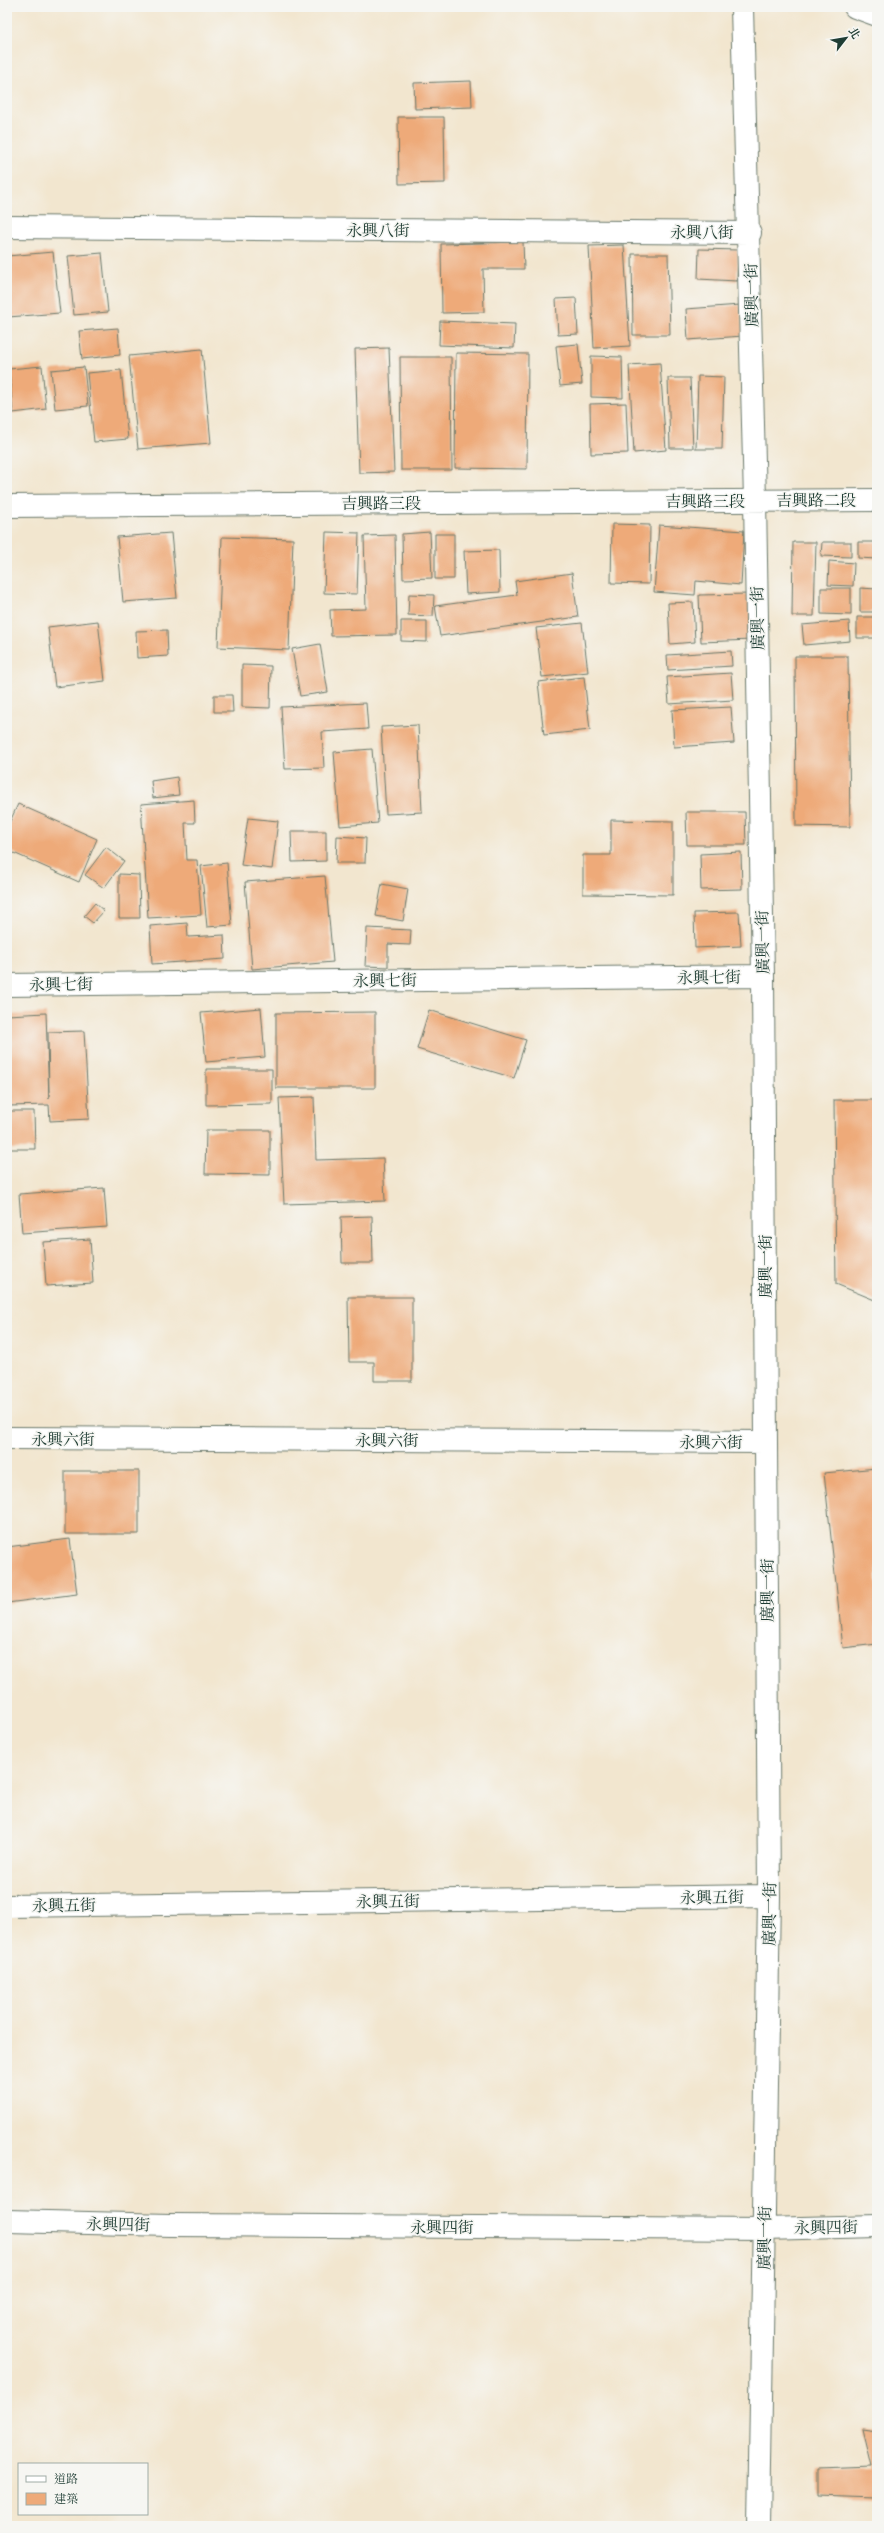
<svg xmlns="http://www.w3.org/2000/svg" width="884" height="2533" font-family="'IM FELL DW Pica','Noto Serif TC',serif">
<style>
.building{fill:#eeaa79}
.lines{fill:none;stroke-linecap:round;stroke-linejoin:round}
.minor-casing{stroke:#69786a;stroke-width:24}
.major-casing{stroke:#69786a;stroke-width:24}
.minor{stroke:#fff;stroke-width:22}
.major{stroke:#fff;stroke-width:22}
.labels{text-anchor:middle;stroke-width:3;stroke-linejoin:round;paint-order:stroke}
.street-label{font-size:16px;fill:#1f3d34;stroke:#f6f6f2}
</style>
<rect width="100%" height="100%" fill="#f6f6f2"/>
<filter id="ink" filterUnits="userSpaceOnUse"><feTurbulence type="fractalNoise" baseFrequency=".025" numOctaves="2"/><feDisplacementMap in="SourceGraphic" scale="8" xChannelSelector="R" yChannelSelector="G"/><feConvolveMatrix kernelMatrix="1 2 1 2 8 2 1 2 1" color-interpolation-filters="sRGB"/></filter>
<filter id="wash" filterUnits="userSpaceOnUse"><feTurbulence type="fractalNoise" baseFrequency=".012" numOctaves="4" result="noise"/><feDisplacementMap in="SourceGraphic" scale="16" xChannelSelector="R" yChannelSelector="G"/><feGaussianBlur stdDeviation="0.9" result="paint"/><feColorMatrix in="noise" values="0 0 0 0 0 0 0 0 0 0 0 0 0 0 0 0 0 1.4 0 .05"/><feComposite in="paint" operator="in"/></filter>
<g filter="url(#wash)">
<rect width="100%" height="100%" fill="#f2e6cf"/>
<g id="blocks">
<!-- building -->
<path class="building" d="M471,81L472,107L415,109L414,83Z
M398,117H444L445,183L399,184Z
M523,242L524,269H483L484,312L442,313L441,244Z
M624,245L630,346L594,348L589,246Z
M699,249L738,250L737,281L698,279Z
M53,252L60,313L8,317L7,256Z
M102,253L108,312L74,315L68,256Z
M632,254H668L670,335H633Z
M576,298L578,334L558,335L556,299Z
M740,305L743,336L688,340L686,309Z
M440,321L515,324L514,348L439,345Z
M118,328L120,355L82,359L79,331Z
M578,344L582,384L560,386L556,346Z
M389,348L394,472L359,473L355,349Z
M202,349L211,443L138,449L129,356Z
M456,353L528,354L527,469L455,468Z
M591,356L622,357L623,398L591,397Z
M400,357H451L452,470H401Z
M660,363L666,450L634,453L629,365Z
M42,366L46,409L13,413L9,369Z
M84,367L88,406L55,409L51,370Z
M121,370L128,439L94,442L87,373Z
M698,376L724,377L722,449H696Z
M668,378H690L693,448H670Z
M626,403L628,453L591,454L590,404Z
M612,524L650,525L649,584L611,583Z
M659,525L744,531L741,585L696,581L695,595L654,592Z
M326,532L359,533L357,594L324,593Z
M430,532L432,578L403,579L402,534Z
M171,533L177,598L123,602L117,537Z
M435,534H454V579H435Z
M395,535L397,635L331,636L330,610L366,609L364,536Z
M222,537L293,539L289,650L218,647Z
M793,542H816L814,616H792Z
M822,542H851V557L821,556Z
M858,542H877V559L858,558Z
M499,550L500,592L466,594L464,551Z
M829,561L854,563L853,586L828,585Z
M572,573L578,617L440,636L435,606L517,595L515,581Z
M821,588H851V615L821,614Z
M860,588L877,589V612H860Z
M409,594L434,595L433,616L408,615Z
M750,594L752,640L701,642L699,595Z
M693,602L695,642L670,644L668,603Z
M857,617H877V638H857Z
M98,621L105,681L55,687L48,627Z
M401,621H427V642L401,641Z
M849,621L850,641L804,645L802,625Z
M582,623L588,672L542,677L536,628Z
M167,630L168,656L137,658L136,631Z
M320,644L328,692L300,696L292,649Z
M731,651L732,666L668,670L667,655Z
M795,656H848L850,827L796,826Z
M242,665L271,666L270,708L242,707Z
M731,673L733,700L669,704L667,677Z
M584,677L590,730L544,735L538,682Z
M214,695H232L233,712H214Z
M366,703L368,729L322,732L324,768L285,769L281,707Z
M731,707L734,743L674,747L672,710Z
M418,725L422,812L386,814L381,727Z
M372,749L378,823L340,826L334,752Z
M177,777L179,795L153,798L151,781Z
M194,800L195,823H185L187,860H197L201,915L148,918L141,804Z
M18,804L97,839L79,882L7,850V828Z
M686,812H745L746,845H687Z
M248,818L278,821L272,869L241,865Z
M611,820L673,821V895L583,894V855H611Z
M291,831H326V861L292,862Z
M337,836L366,838L365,863H336Z
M106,847L124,861L104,888L85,875Z
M741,852L742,889L701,890L700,854Z
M227,863L232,925L207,927L201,866Z
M119,874L139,875L140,918H119Z
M325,876L333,962L252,969L245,882Z
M382,884L408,889L403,921L376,916Z
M95,903L104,911L93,923L84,916Z
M739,912L741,946L695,948L694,913Z
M187,923L188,937L224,935L225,959L152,964L150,926Z
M367,928L411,930L410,945L388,944V967L365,966Z
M261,1008L265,1057L206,1062L201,1013Z
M429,1010L526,1040L514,1078L417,1049Z
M375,1012V1088H276V1013Z
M46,1013L49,1099L48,1032L84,1031L89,1119L50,1121L49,1105L8,1106L7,1015Z
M206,1069H272V1104L206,1105Z
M314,1097L316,1160L383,1158L385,1201L284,1204L279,1098Z
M834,1100H877V1301L836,1284Z
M7,1111H34L35,1149H7Z
M206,1130H270V1175L205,1174Z
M104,1188L107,1227L22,1233L19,1194Z
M372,1216L373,1263H342L341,1217Z
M90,1239L93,1283L46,1286L43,1242Z
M348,1297H412V1381H374V1362H349Z
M877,1468V1644L843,1648L824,1473Z
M65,1471H139V1534H65Z
M70,1539L77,1594L7,1603V1547Z
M862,2429L877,2431V2497L817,2495V2468L871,2466Z"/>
</g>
</g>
<g filter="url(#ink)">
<use href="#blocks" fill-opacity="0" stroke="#69786a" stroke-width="1"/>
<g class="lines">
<!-- minor casing -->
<g class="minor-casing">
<path id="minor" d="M742,7L755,500L763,976L766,1442L769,1896L759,2526
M7,227L750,233
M7,506L877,500
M7,985L763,976
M7,1438L766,1442
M7,1906L769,1896
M7,2221L170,2225L764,2229L877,2226"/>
</g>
<!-- major casing -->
<g class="major-casing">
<path id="major" d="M855,7L877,15"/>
</g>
<!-- minor -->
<use href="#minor" class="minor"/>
<!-- major -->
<use href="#major" class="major"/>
</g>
</g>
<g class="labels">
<!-- street labels -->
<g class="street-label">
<text x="378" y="236">永興八街</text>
<text x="702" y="238">永興八街</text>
<text transform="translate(751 295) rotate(-91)" y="6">廣興一街</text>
<text x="816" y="506">吉興路二段</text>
<text x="705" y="507">吉興路三段</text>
<text x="381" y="509">吉興路三段</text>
<text transform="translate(757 618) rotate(-91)" y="6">廣興一街</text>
<text transform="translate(762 942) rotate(-91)" y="6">廣興一街</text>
<text transform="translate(709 977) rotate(-1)" y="6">永興七街</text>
<text transform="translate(385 980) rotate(-1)" y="6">永興七街</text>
<text transform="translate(61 984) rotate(-1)" y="6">永興七街</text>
<text transform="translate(765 1266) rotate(-90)" y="6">廣興一街</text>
<text x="63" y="1445">永興六街</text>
<text x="387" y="1446">永興六街</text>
<text x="711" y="1448">永興六街</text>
<text transform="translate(767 1590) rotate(-90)" y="6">廣興一街</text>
<text transform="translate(712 1897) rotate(-1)" y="6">永興五街</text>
<text transform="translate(388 1901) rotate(-1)" y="6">永興五街</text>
<text transform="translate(64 1905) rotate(-1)" y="6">永興五街</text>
<text transform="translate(769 1914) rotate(-89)" y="6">廣興一街</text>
<text transform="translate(118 2224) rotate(1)" y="6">永興四街</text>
<text x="442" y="2233">永興四街</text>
<text transform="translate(826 2227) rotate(-1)" y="6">永興四街</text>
<text transform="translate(764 2238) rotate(-89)" y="6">廣興一街</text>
</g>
</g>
<!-- margin -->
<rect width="884" height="2533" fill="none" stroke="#f6f6f2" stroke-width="24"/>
<!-- legend -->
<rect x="18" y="2463" width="130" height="52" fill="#f6f6f2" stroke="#a0aca6"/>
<rect x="26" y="2476" width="20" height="6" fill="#ffffff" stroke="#a0aca6"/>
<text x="54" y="2483" font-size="12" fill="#1f3d34">道路</text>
<rect x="26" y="2493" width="20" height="12" fill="#eeaa79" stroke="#a0aca6"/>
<text x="54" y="2503" font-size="12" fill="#1f3d34">建築</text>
<!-- north arrow -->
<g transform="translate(846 38) rotate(59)" stroke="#f6f6f2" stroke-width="3" paint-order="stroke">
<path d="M0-3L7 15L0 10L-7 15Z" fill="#1f3d34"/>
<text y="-6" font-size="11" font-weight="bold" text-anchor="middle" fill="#1f3d34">北</text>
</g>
</svg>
